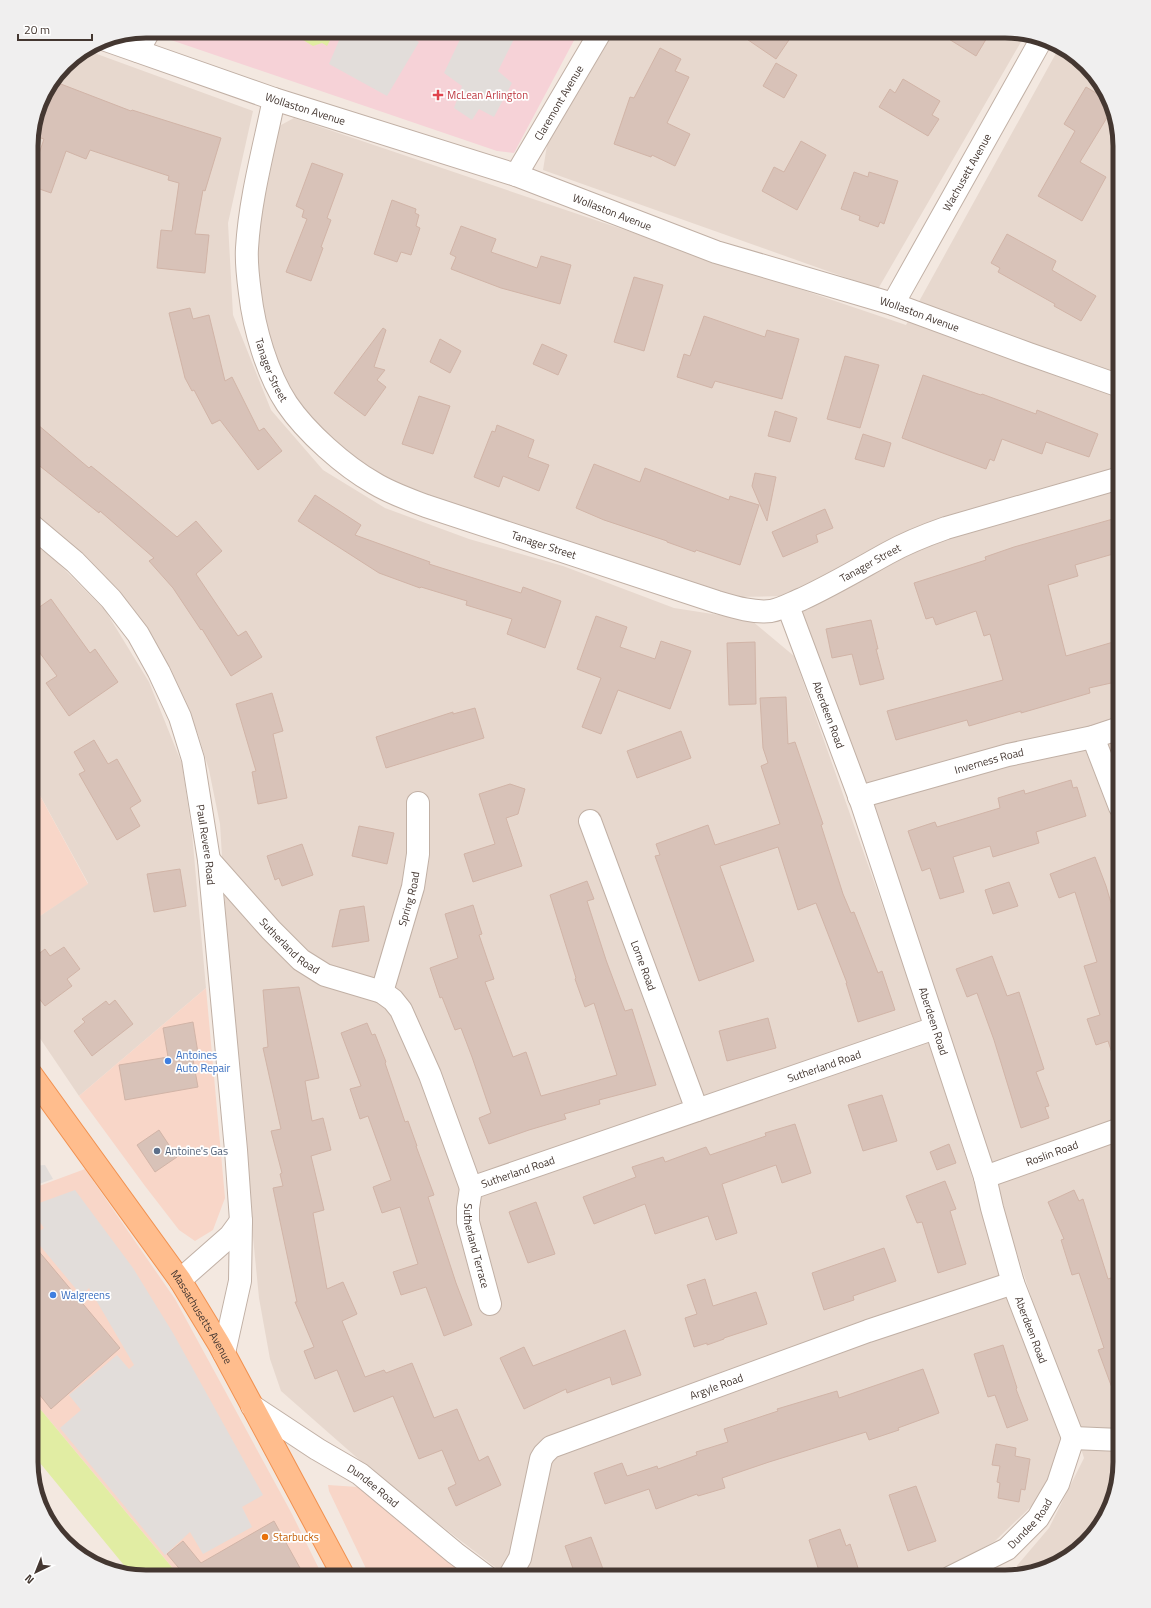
<svg xmlns="http://www.w3.org/2000/svg" width="1151" height="1608" font-family="'Titillium Web',sans-serif">
<style>
.residential{fill:#e7d8ce}
.commercial{fill:#f8d6c8}
.medical{fill:#f6d2d7}
.green{fill:#e1eda3}
.parking{fill:#e2ddda}
.building{fill:#d8c2b8;stroke:#d1b4a7}
.lines{fill:none;stroke-linecap:round;stroke-linejoin:round}
.street-casing{stroke:#c1b0a5;stroke-width:24}
.primary-casing{stroke:#f19150;stroke-width:24}
.street{stroke:#fff;stroke-width:22}
.primary{stroke:#ffbd8d;stroke-width:22}
.health-dot{fill:#e0444e;stroke:#fff;stroke-width:1.5}
.shop-dot{fill:#3f7fe0;stroke:#fff;stroke-width:1.5}
.service-dot{fill:#5c6f8a;stroke:#fff;stroke-width:1.5}
.food-dot{fill:#e8710a;stroke:#fff;stroke-width:1.5}
.labels{text-anchor:middle;stroke-width:3.5;stroke-linejoin:round;paint-order:stroke}
.health-label{font-size:11px;fill:#be3a42;stroke:#fff;text-anchor:start}
.street-label{font-size:11px;fill:#443731;stroke:#fff}
.shop-label{font-size:11px;fill:#366cbe;stroke:#fff;text-anchor:start}
.service-label{font-size:11px;fill:#4e5e75;stroke:#fff;text-anchor:start}
.food-label{font-size:11px;fill:#c56008;stroke:#fff;text-anchor:start}
.rim{fill:none;stroke:#443731;stroke-width:5}
</style>
<rect width="100%" height="100%" fill="#f3e8e0"/>
<!-- residential -->
<path class="residential" d="M607,31H1013L1025,35L878,289L543,170L548,139Z
M1060,46H1063L1105,88L1120,146V1463L1105,1520L1063,1562L1002,1577L1014,1569L1049,1528L1084,1458L1006,1220L787,596L735,597L386,483L316,428L289,395L261,329L251,251L272,141L281,125L294,118L906,325Z
M86,50L253,111L228,223L233,315L271,410L323,470L385,508L469,539L563,566L674,608L751,620L794,656L917,1003L981,1205L1065,1435L1041,1497L995,1541L953,1565L917,1577H508L388,1485L281,1391L270,1359L259,1298L233,1033L220,824L209,770L198,734L175,681L31,517V138L43,95L70,60Z
M31,542L54,559L105,610L149,682L182,764L192,833L206,988L79,1096L31,1025V922L88,883L31,779Z"/>
<!-- commercial -->
<path class="commercial" d="M31,779L88,884L31,922Z
M206,988L225,1198L213,1230L195,1241L179,1230L145,1186L79,1096Z
M85,1169L175,1299L292,1514L323,1577H180L31,1398V1189Z
M328,1485L358,1487L475,1577H370L329,1491Z"/>
<!-- medical -->
<path class="medical" d="M169,31H579L514,153L497,151L165,38Z"/>
<!-- green -->
<path class="green" d="M288,31H335L327,46L322,43L313,46Z
M31,1398L180,1577H138L132,1575L31,1452Z"/>
<!-- parking -->
<path class="parking" d="M343,31H400L419,42L387,96L329,64Z
M464,31H518L498,71L512,83L494,117L479,109L472,120L454,108L462,86L444,73Z
M520,31H543L538,40Z
M45,1165L53,1179L31,1187V1166Z
M75,1190L133,1268L173,1333L263,1495L242,1507L252,1527L203,1554L190,1532L165,1555L60,1428L81,1410L69,1395L117,1355L129,1369L134,1365L89,1288L81,1295L32,1236L44,1228L31,1210V1206Z"/>
<!-- building -->
<path class="building" d="M735,31H795L776,59Z
M936,31H991L976,56Z
M660,48L681,59L675,71L689,77L667,123L690,134L675,166L652,155L651,157L614,144L630,97L634,98Z
M776,63L797,75L784,98L763,86Z
M903,79L940,101L932,115L939,119L928,136L879,107L890,89L895,93Z
M53,81L131,111L132,110L221,138L205,191L203,190L195,234L209,235L205,273L157,268L161,230L172,231L179,183L168,180L169,176L90,150L86,159L66,151L51,193L31,186V177L44,139L32,135L43,95Z
M1086,87L1108,100L1111,111L1080,162L1106,177L1082,221L1038,196L1075,131L1064,124Z
M801,141L826,155L797,210L762,191L774,167L784,172Z
M312,163L343,174L327,218L331,220L321,247L323,248L311,281L286,272L307,219L302,217L304,210L296,206Z
M854,172L868,177L869,172L898,181L884,224L880,222L878,227L859,220L860,216L841,209Z
M392,200L416,209L415,213L419,215L416,226L420,228L411,255L401,252L397,262L374,254Z
M461,226L496,239L491,252L537,268L541,256L571,265L560,304L501,288L451,269L456,257L450,254Z
M1007,234L1056,261L1052,270L1096,296L1081,321L1054,306L1055,304L998,272L1000,268L991,263Z
M634,277L663,285L644,351L614,342Z
M190,308L193,319L209,315L225,381L232,377L259,431L264,428L282,451L258,470L220,420L212,424L194,390L192,391L185,378L169,313Z
M704,316L765,337L767,330L799,339L782,399L715,381L712,388L677,377L684,354L690,356Z
M383,328L386,330L374,367L385,370L377,380L386,387L365,416L334,393Z
M440,339L461,351L450,373L430,362Z
M542,344L567,355L558,375L533,364Z
M845,356L879,365L860,428L827,419Z
M923,375L981,395L982,394L1036,414L1037,410L1098,434L1089,457L1046,442L1042,454L1002,439L994,461L990,459L986,469L902,438Z
M419,396L450,406L433,454L402,444Z
M775,411L797,418L790,442L768,436Z
M31,419L89,468L91,466L132,499L177,537L196,521L222,551L196,574L238,636L246,631L262,657L231,676L202,629L201,630L173,588L149,561L154,558L100,511L99,513L31,459Z
M497,425L534,440L528,457L549,465L539,491L503,476L499,487L474,477L492,431L495,432Z
M863,434L891,443L884,467L855,459Z
M594,464L640,482L645,468L729,500L730,496L759,505L740,565L696,550L695,552L667,542V541L604,520L576,508Z
M755,473L776,477L767,521L752,486Z
M315,495L361,525L355,535L430,562L429,564L521,593L523,587L561,601L545,648L507,634L512,619L466,605L467,601L421,587L420,588L379,573L298,521Z
M825,509L833,528L816,535L818,542L783,557L772,532Z
M1120,517V552L1075,565L1078,576L1048,585L1066,656L1120,640V681L1089,688L1090,693L1021,713V711L969,726L967,720L896,740L887,711L1003,680L990,634L984,636L976,611L936,625L933,617L926,619L914,583L986,560L985,557L1014,547Z
M51,599L90,653L95,649L118,682L69,716L46,683L57,676L31,641V613Z
M596,616L627,627L620,647L655,659L661,641L691,651L670,709L618,690L601,734L582,727L601,678L577,669Z
M871,620L878,649H876L884,679L860,685L852,654L832,658L826,629Z
M755,642L756,704L729,705L727,643Z
M272,693L283,731L273,734L287,798L258,804L252,772L256,771L236,704Z
M786,697L788,744L795,742L823,824L821,825L843,894L851,913L854,912L878,973L882,971L895,1010L858,1022L846,983H847L816,903L798,910L778,847L720,866L754,961L699,981L655,856L660,855L656,844L708,825L715,845L780,824L761,766L768,763L763,748L760,698Z
M475,708L484,738L386,768L376,737L453,712V714Z
M681,731L691,758L637,778L627,751Z
M94,740L108,764L117,759L141,801L130,808L140,826L117,840L79,774L85,771L74,752Z
M1071,780L1073,788L1077,787L1086,816L1036,832L1039,843L993,857L990,846L953,857L964,892L940,899L930,868L922,871L908,831L935,822L937,827L1000,808L998,798L1024,790L1025,794Z
M510,784L525,789L518,814L506,818L522,866L473,882L464,854L495,844L479,794Z
M359,826L394,833L387,864L352,856Z
M302,844L313,875L282,886L279,878L275,880L267,856Z
M1095,857L1106,886L1120,933V1064L1116,1065L1108,1041L1096,1045L1087,1019L1100,1015L1084,966L1097,962L1075,892L1059,898L1050,874Z
M180,869L186,906L154,912L147,874Z
M587,881L594,899L587,901L606,960L625,1011L632,1009L656,1085L599,1100L600,1104L564,1114L566,1119L529,1130L489,1144L479,1118L491,1113L472,1057L461,1028L455,1030L442,997L440,998L430,968L458,958L445,914L473,905L482,934L479,935L494,979L485,982L513,1057L526,1052L541,1096L617,1075L594,1003L585,1007L575,979L576,978L550,895Z
M1009,882L1018,906L993,914L985,890Z
M364,906L369,941L332,947L340,910Z
M64,947L80,969L67,979L72,986L45,1006L31,988V960L45,949L50,956Z
M992,956L1007,996L1019,992L1044,1069L1036,1072L1049,1106L1045,1107L1049,1118L1021,1128L994,1040L977,993L967,997L956,969Z
M299,987L319,1078L305,1081L312,1121L323,1118L331,1150L311,1156L324,1210L313,1213L327,1289L343,1282L357,1314L342,1321L365,1377L384,1370L386,1373L412,1363L434,1418L457,1409L479,1461L488,1456L501,1485L456,1506L448,1488L456,1484L442,1450L419,1459L393,1396L354,1412L337,1370L315,1379L304,1351L314,1347L295,1302H297L273,1188L283,1186L280,1174L282,1173L271,1131L281,1129L263,1048L268,1047L263,990Z
M115,1000L133,1024L92,1056L74,1031L85,1022L82,1019L106,1001L109,1005Z
M768,1018L776,1048L727,1061L719,1031Z
M193,1022L198,1053L192,1054L198,1087L125,1100L119,1065L168,1057L163,1028Z
M367,1023L372,1035L375,1034L386,1062L385,1063L405,1122L408,1121L417,1146H416L434,1195L428,1197L456,1283L472,1325L444,1336L426,1287L401,1295L393,1272L418,1264L400,1207L382,1213L373,1187L391,1180L368,1116L360,1119L350,1089L361,1086L341,1033Z
M882,1095L897,1141L863,1151L848,1105Z
M795,1124L811,1173L782,1183L776,1165L722,1184L737,1233L716,1240L708,1216L655,1234L645,1204L594,1224L583,1197L636,1177L632,1167L663,1157L665,1162L706,1147L710,1155L766,1136L765,1133Z
M159,1130L177,1157L155,1172L137,1145Z
M949,1144L956,1163L937,1170L930,1152Z
M945,1181L956,1209L950,1211L966,1264L938,1273L922,1222L917,1223L906,1196Z
M1074,1190L1079,1201L1083,1199L1108,1279L1120,1275V1404H1118L1098,1350L1104,1348L1079,1273L1072,1275L1061,1240L1064,1239L1048,1202Z
M536,1202L555,1254L528,1263L509,1212Z
M31,1242L120,1348L51,1409L31,1384Z
M884,1248L896,1281L853,1296L854,1300L824,1310L812,1273Z
M705,1279L713,1306L756,1292L767,1324L724,1338V1339L707,1345V1343L694,1347L685,1318L697,1314L687,1285Z
M625,1330L641,1375L612,1385L610,1377L567,1393L566,1389L524,1409L500,1358L524,1347L533,1366Z
M1003,1345L1017,1388L1016,1389L1028,1420L1007,1428L995,1395L988,1397L974,1354Z
M923,1369L939,1413L898,1428L899,1430L869,1440L866,1432L769,1462L722,1478L725,1488L698,1496L697,1494L656,1509L649,1489L605,1504L594,1473L622,1463L627,1476L657,1466L658,1469L697,1455L696,1452L728,1442L724,1429L778,1411L777,1409L837,1391L839,1398Z
M996,1444L1016,1448L1015,1456L1030,1459L1025,1490L1021,1489L1019,1502L998,1498L1000,1483L997,1482L1000,1466L992,1465Z
M916,1486L936,1541L908,1551L889,1495Z
M274,1521L305,1577H176L183,1573L167,1554L183,1541L201,1563Z
M840,1529L846,1546L850,1544L861,1577H821L809,1540Z
M591,1537L606,1577H576L565,1546Z"/>
<g class="lines">
<!-- street casing -->
<g class="street-casing">
<g id="street">
<path id="s1" d="M103,39L274,99L516,175L716,252L893,304L1029,354L1120,386"/>
<path d="M138,51L149,31"/>
<path id="s2" d="M274,99C264,148 250,198 247,248C246,263 248,278 250,293C254,328 267,374 287,404C306,432 344,466 374,483C390,493 408,499 426,506L717,602C734,607 753,613 771,611C782,609 792,603 802,599C832,585 859,569 888,553C906,543 926,535 946,528L1120,478"/>
<path id="s3" d="M516,175L601,31"/>
<path id="s4" d="M893,304L1041,40"/>
<path id="s5" d="M31,525L75,562L111,599L138,634L159,672L180,717L193,759L209,860L236,1150L241,1221L240,1281L224,1353"/>
<path id="s6" d="M788,606L862,804L985,1177L992,1208L1013,1283L1073,1438"/>
<path d="M1093,737L1120,807"/>
<path id="s7" d="M859,797L1008,755L1093,737L1120,728"/>
<path id="s8" d="M590,821L697,1110"/>
<path id="s9" d="M209,860L271,930L301,960L325,975L382,992L393,1000L401,1010L430,1075L471,1188L935,1028"/>
<path id="s10" d="M382,992L413,887L418,854V803"/>
<path id="s11" d="M985,1177L1120,1129"/>
<path id="s12" d="M471,1188L468,1208V1222L490,1304"/>
<path d="M180,1280L230,1236L241,1221"/>
<path id="s13" d="M252,1406L317,1449L360,1474L455,1553L487,1577"/>
<path d="M1073,1438L1120,1440"/>
<path id="s14" d="M509,1577L520,1558L541,1459L544,1454L551,1447L868,1331L1013,1283"/>
<path id="s15" d="M951,1577L1007,1549L1038,1518L1058,1484L1073,1438"/>
</g>
</g>
<!-- primary casing -->
<g class="primary-casing">
<g id="primary">
<path id="s16" d="M31,1074L180,1280L219,1344L344,1577"/>
</g>
</g>
<!-- street -->
<use href="#street" class="street"/>
<!-- primary -->
<use href="#primary" class="primary"/>
</g>
<!-- markers -->
<path class="health-dot" d="M436 89h4v4h4v4h-4v4h-4v-4h-4v-4h4z"/>
<g class="shop-dot">
<circle cx="168" cy="1061" r="4"/>
<circle cx="53" cy="1295" r="4"/>
</g>
<circle class="service-dot" cx="157" cy="1151" r="4"/>
<circle class="food-dot" cx="265" cy="1537" r="4"/>
<g class="labels">
<!-- health labels -->
<g class="health-label">
<text x="447" y="99">McLean Arlington</text>
</g>
<!-- street labels -->
<g class="street-label">
<text dy="4" stroke="none"><textPath href="#s3" startOffset="84">Claremont Avenue</textPath></text>
<text dy="4" stroke="none"><textPath href="#s1" startOffset="214">Wollaston Avenue</textPath></text>
<text dy="4" stroke="none"><textPath href="#s4" startOffset="151">Wachusett Avenue</textPath></text>
<text dy="4" stroke="none"><textPath href="#s1" startOffset="538">Wollaston Avenue</textPath></text>
<text dy="4" stroke="none"><textPath href="#s1" startOffset="862">Wollaston Avenue</textPath></text>
<text dy="4" stroke="none"><textPath href="#s2" startOffset="277">Tanager Street</textPath></text>
<text dy="4" stroke="none"><textPath href="#s2" startOffset="614">Tanager Street</textPath></text>
<text dy="4" stroke="none"><textPath href="#s2" startOffset="962">Tanager Street</textPath></text>
<text dy="4" stroke="none"><textPath href="#s6" startOffset="116">Aberdeen Road</textPath></text>
<text dy="4" stroke="none"><textPath href="#s7" startOffset="135">Inverness Road</textPath></text>
<text dy="4" stroke="none"><textPath href="#s5" startOffset="377">Paul Revere Road</textPath></text>
<text dy="4" stroke="none"><textPath href="#s10" startOffset="97">Spring Road</textPath></text>
<text dy="4" stroke="none"><textPath href="#s9" startOffset="118">Sutherland Road</textPath></text>
<text dy="4" stroke="none"><textPath href="#s8" startOffset="154">Lorne Road</textPath></text>
<text dy="4" stroke="none"><textPath href="#s6" startOffset="440">Aberdeen Road</textPath></text>
<text dy="4" stroke="none"><textPath href="#s9" startOffset="815">Sutherland Road</textPath></text>
<text dy="4" stroke="none"><textPath href="#s11" startOffset="71">Roslin Road</textPath></text>
<text dy="4" stroke="none"><textPath href="#s9" startOffset="491">Sutherland Road</textPath></text>
<text dy="4" stroke="none"><textPath href="#s12" startOffset="59">Sutherland Terrace</textPath></text>
<text dy="4" stroke="none"><textPath href="#s16" startOffset="297">Massachusetts Avenue</textPath></text>
<text dy="4" stroke="none"><textPath href="#s6" startOffset="764">Aberdeen Road</textPath></text>
<text dy="4" stroke="none"><textPath href="#s14" startOffset="315">Argyle Road</textPath></text>
<text dy="4" stroke="none"><textPath href="#s13" startOffset="145">Dundee Road</textPath></text>
<text dy="4" stroke="none"><textPath href="#s15" startOffset="97">Dundee Road</textPath></text>
</g>
<!-- shop labels -->
<g class="shop-label">
<text x="176" y="1059">Antoines<tspan x="176" dy="13">Auto Repair</tspan></text>
<text x="61" y="1299">Walgreens</text>
</g>
<!-- service labels -->
<g class="service-label">
<text x="165" y="1155">Antoine's Gas</text>
</g>
<!-- food labels -->
<g class="food-label">
<text x="273" y="1541">Starbucks</text>
</g>
</g>
<!-- crop -->
<path d="M0 0H1151V1608H0ZM146 38H1005A108 108 0 0 1 1113 146V1462A108 108 0 0 1 1005 1570H146A108 108 0 0 1 38 1462V146A108 108 0 0 1 146 38Z" fill="#f0efef" fill-rule="evenodd"/>
<path class="rim" d="M146 38H1005A108 108 0 0 1 1113 146V1462A108 108 0 0 1 1005 1570H146A108 108 0 0 1 38 1462V146A108 108 0 0 1 146 38Z"/>
<!-- north arrow -->
<g transform="translate(36 1572) rotate(223)" stroke="#ffffff" stroke-width="3" paint-order="stroke">
<path d="M0-3L7 15L0 10L-7 15Z" fill="#443731"/>
<text y="-6" font-size="11" font-weight="bold" text-anchor="middle" fill="#443731">N</text>
</g>
<!-- scale -->
<path d="M18 34v6h74v-6" fill="none" stroke="#443731" stroke-width="2"/>
<text x="24" y="34" font-size="12" fill="#443731" stroke="#ffffff" stroke-width="3" paint-order="stroke">20 m</text>
</svg>
